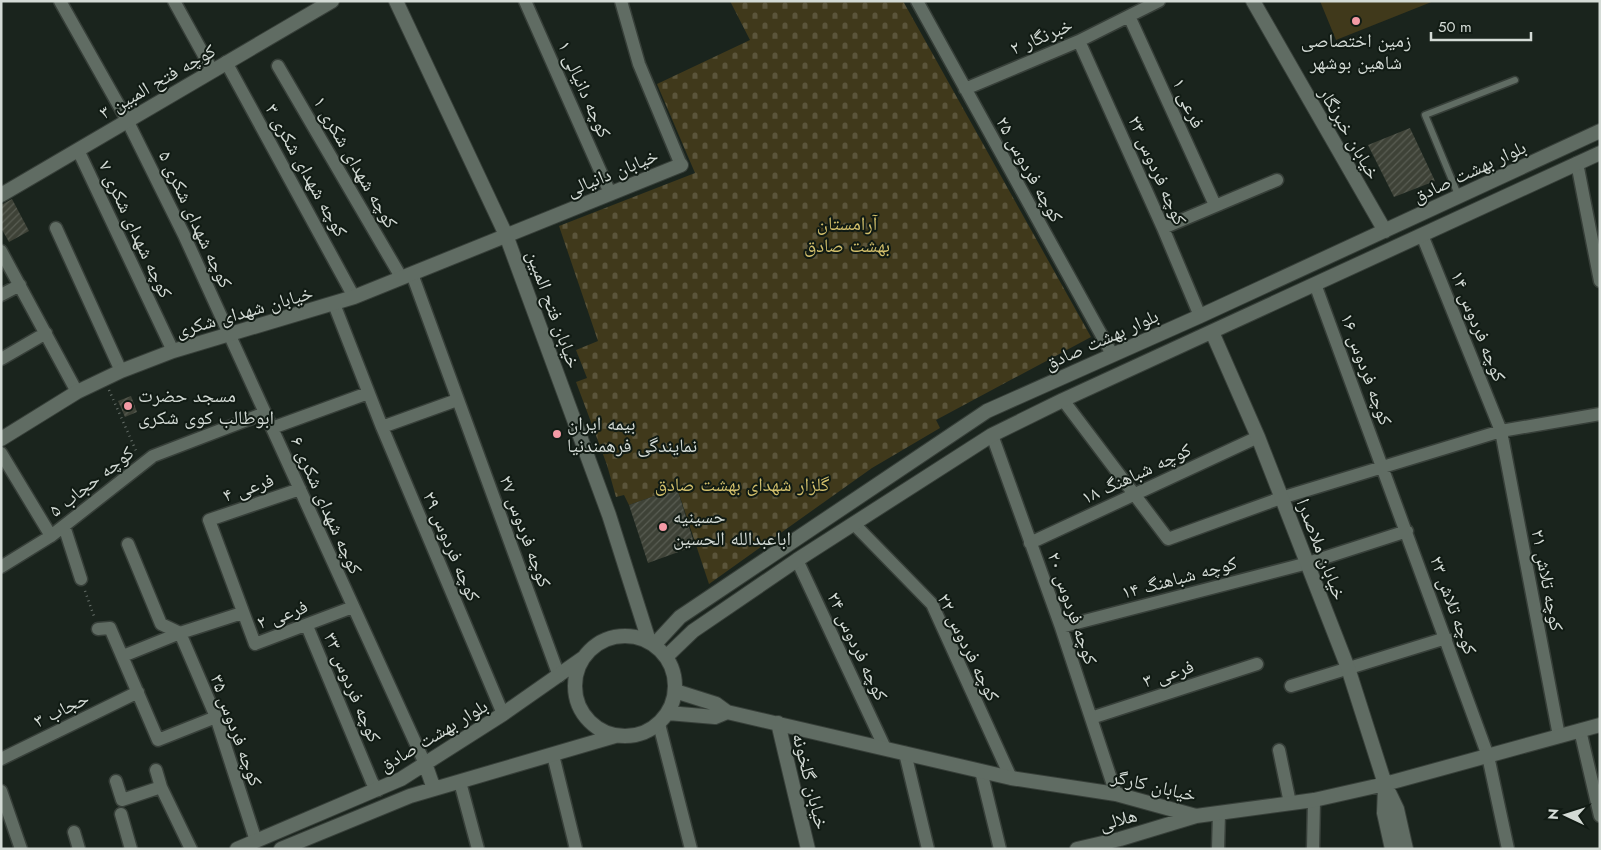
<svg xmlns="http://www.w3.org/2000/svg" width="1601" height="850" font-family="Jost,'Noto Naskh Arabic',sans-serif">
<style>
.grass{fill:#40391b}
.cemetery{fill:url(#cemetery-stones)}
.building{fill:url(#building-hatch)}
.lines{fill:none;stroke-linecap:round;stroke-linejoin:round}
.service-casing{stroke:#373f39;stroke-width:9}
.minor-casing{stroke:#373f39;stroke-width:15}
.tertiary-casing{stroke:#373f39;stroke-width:16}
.path{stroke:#656e68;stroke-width:2.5;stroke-dasharray:1 4;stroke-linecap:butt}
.service{stroke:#606c63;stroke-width:6}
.minor{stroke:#606c63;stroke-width:12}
.tertiary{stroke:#606c63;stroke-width:14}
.poi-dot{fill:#f49aa5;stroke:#111b14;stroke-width:2}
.labels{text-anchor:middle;stroke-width:4;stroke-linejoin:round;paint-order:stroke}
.street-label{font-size:19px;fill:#d4dbd6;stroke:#111b14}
.poi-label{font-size:19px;fill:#d4dbd6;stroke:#111b14;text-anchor:start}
.park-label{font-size:19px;fill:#d2bf6b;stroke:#111b14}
</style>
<defs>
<pattern id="cemetery-stones" width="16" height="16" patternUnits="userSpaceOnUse" patternTransform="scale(1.25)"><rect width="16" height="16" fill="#40391b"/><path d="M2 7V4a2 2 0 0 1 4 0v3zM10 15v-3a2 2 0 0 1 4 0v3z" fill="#5b553b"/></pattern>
<pattern id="building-hatch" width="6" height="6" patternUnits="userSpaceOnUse" patternTransform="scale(1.25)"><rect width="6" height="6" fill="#3e4237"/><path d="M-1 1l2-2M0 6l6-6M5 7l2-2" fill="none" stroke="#595d53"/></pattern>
</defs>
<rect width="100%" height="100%" fill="#1a241d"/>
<!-- grass -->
<path class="grass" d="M1320,1H1434L1336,40Z"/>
<!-- cemetery -->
<path class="cemetery" d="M730,1H903L1091,337L936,420L940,428L872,468L709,584L677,488L629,505L624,495L616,497L607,465L576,382L587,378L576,350L598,341L559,226L695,173L657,84L750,40Z"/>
<!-- building -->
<path class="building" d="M1410,128L1435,181L1394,197L1368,145Z
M12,199L29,231L9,242L1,228V205Z
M131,396L137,412L125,417L118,401Z
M677,488L695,546L648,563L629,505Z"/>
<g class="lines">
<!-- service casing -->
<g class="service-casing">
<path id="service" d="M1459,197L1425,115L1515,80"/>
</g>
<!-- minor casing -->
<g class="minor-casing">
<path id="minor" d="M60,1L127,120L184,235L426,766
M174,1L212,70
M525,1L610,193
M621,1L639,64L681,165
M917,1L1112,354
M1129,16L1215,205
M1079,41L1163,228L1200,316
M226,62L354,297
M278,66L401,277
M965,89L1079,41L1159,1
M78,150L173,351
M1577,163L1600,281
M56,228L121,371
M1163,228L1277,180
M1422,235L1501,431L1559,736
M1,251L77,392
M412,274L559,676
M1315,284L1488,756L1508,849
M1,295L20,285
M334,304L382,427L503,714
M1,359L46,333
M1063,400L1168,539L1281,498L1501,431L1600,414
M382,427L457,400
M272,428L368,393
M992,435L1061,627L1116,794
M1,453L51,536
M300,489L209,520L255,644L353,607
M854,524L932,604L1011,778
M64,526L81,579
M1030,543L1258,437
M128,544L161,624L180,633
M797,560L885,748
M1,567L51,536L153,456L265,413
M307,626L372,782L378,790
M1061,627L1308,563L1407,531
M98,629L110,628L158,740L216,717
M180,633L216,717L256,841
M123,656L180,633L242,613
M1291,686L1446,638
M1091,718L1257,664
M659,724L691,849
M1580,730L1600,816
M1279,750L1290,803
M905,753L928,849
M553,755L576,849
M1,759L138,692
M156,770L161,787L191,849
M981,771L1000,849
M116,781L122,800L161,787
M460,782L478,849
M1,791L21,849
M121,814L131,849
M74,832L79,849
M1218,849L1219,813
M1313,849L1314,800"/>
</g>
<!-- tertiary casing -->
<g class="tertiary-casing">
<path id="tertiary" d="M396,1L506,235L609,515L649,641
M1253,1L1385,231
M1,195L332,1
M1212,332L1258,437L1348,668L1385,784L1397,809L1406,849
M1,439L77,392L121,371L173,351L354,297L681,165
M575 686a50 50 0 1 1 100 0a50 50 0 1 1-100 0Z
M655,644L680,617L987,411L1200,316L1600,131
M667,656L693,631L797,560L992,435L1063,400L1600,153
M675,691L716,704L727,712L1011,778L1116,794L1196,816L1314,800L1385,784L1600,725
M668,713L715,717L727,712
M778,723L808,849
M426,766L434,789
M1385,787L1384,813L1392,849
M237,849L401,779L503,714L583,658
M281,849L410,796L615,736
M1077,849L1120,839L1196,816"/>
</g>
<!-- path -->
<path class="path" d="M109,390L137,453
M85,591L95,619"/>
<!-- service -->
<use href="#service" class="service"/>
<!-- minor -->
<use href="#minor" class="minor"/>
<!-- tertiary -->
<use href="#tertiary" class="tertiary"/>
</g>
<!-- markers -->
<g class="poi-dot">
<circle cx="1356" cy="21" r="5"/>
<circle cx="128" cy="406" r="5"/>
<circle cx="557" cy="434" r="5"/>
<circle cx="663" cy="527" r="5"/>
</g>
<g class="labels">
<!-- street labels -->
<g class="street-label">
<text transform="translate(1041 36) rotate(-23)" y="7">خبرنگار ۲</text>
<text transform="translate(157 81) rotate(-30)" y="7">کوچه فتح المبین ۳</text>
<text transform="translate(585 89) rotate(66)" y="7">کوچه دانیالی ۱</text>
<text transform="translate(1189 103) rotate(66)" y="7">فرعی ۱</text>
<text transform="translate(1350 133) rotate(60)" y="7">خیابان خبرنگار</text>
<text transform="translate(356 162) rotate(60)" y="7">کوچه شهدای شکری ۱</text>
<text transform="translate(1030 169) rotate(61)" y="7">کوچه فردوس ۲۵</text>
<text transform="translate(307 170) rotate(61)" y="7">کوچه شهدای شکری ۳</text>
<text transform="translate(1158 170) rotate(66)" y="7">کوچه فردوس ۲۳</text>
<text transform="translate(1469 171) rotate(-25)" y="7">بلوار بهشت صادق</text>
<text transform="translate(612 172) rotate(-22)" y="7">خیابان دانیالی</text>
<text transform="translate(196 219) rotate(65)" y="7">کوچه شهدای شکری ۵</text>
<text transform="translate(136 229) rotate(65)" y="7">کوچه شهدای شکری ۷</text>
<text transform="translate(554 309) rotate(70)" y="7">خیابان فتح المبین</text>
<text transform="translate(244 311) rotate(-16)" y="7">خیابان شهدای شکری</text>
<text transform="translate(1479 326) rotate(68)" y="7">کوچه فردوس ۱۴</text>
<text transform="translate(1101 339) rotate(-24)" y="7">بلوار بهشت صادق</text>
<text transform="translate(1367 369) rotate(70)" y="7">کوچه فردوس ۱۶</text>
<text transform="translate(1136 473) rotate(-25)" y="7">کوچه شباهنگ ۱۸</text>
<text transform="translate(91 481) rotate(-38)" y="7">کوچه حجاب ۵</text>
<text transform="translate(248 487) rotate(-19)" y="7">فرعی ۴</text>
<text transform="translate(327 505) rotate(66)" y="7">کوچه شهدای شکری ۶</text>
<text transform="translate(526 531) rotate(70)" y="7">کوچه فردوس ۲۷</text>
<text transform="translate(452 546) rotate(67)" y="7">کوچه فردوس ۲۹</text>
<text transform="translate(1322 549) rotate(69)" y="7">خیابان ملاصدرا</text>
<text transform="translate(1179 577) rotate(-15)" y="7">کوچه شباهنگ ۱۴</text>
<text transform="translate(1548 580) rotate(79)" y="7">کوچه تلاش ۲۱</text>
<text transform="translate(1454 605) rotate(70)" y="7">کوچه تلاش ۲۳</text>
<text transform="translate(1073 608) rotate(71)" y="7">کوچه فردوس ۲۰</text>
<text transform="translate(282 614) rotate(-20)" y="7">فرعی ۲</text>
<text transform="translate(858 646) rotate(65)" y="7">کوچه فردوس ۲۴</text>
<text transform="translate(969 647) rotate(64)" y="7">کوچه فردوس ۲۲</text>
<text transform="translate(1168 673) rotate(-18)" y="7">فرعی ۳</text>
<text transform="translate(353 687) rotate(67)" y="7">کوچه فردوس ۳۳</text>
<text transform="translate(61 709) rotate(-26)" y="7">حجاب ۳</text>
<text transform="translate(237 730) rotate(70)" y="7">کوچه فردوس ۳۵</text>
<text transform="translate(433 735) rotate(-31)" y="7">بلوار بهشت صادق</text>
<text transform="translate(811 781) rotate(76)" y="7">خیابان گلخونه</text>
<text transform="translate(1154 785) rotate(13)" y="7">خیابان کارگر</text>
<text transform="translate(1118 819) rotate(-15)" y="7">هلالی</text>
</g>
<!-- poi labels -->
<g class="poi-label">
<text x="1356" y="47" text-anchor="middle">زمین اختصاصی<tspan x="1356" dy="22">شاهین بوشهر</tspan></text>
<text x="138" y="402">مسجد حضرت<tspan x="138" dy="22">ابوطالب کوی شکری</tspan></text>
<text x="567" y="430">بیمه ایران<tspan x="567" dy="22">نمایندگی فرهمندنیا</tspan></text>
<text x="673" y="523">حسینیه<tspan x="673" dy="22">اباعبدالله الحسین</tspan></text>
</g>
<!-- park labels -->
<g class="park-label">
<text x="847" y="230">آرامستان<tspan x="847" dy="22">بهشت صادق</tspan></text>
<text x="742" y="491">گلزار شهدای بهشت صادق</text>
</g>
</g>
<!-- border -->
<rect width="1601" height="850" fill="none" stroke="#d4dbd6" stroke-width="5"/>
<!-- north arrow -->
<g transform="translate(1566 815) rotate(274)" stroke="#111b14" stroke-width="4" paint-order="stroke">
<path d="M0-4L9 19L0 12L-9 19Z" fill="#d4dbd6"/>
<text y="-8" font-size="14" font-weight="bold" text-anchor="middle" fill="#d4dbd6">N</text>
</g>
<!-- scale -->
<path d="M1431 32v8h100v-8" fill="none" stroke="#d4dbd6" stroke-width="2.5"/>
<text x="1438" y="32" font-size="15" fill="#d4dbd6" stroke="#111b14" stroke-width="4" paint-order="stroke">50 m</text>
</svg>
